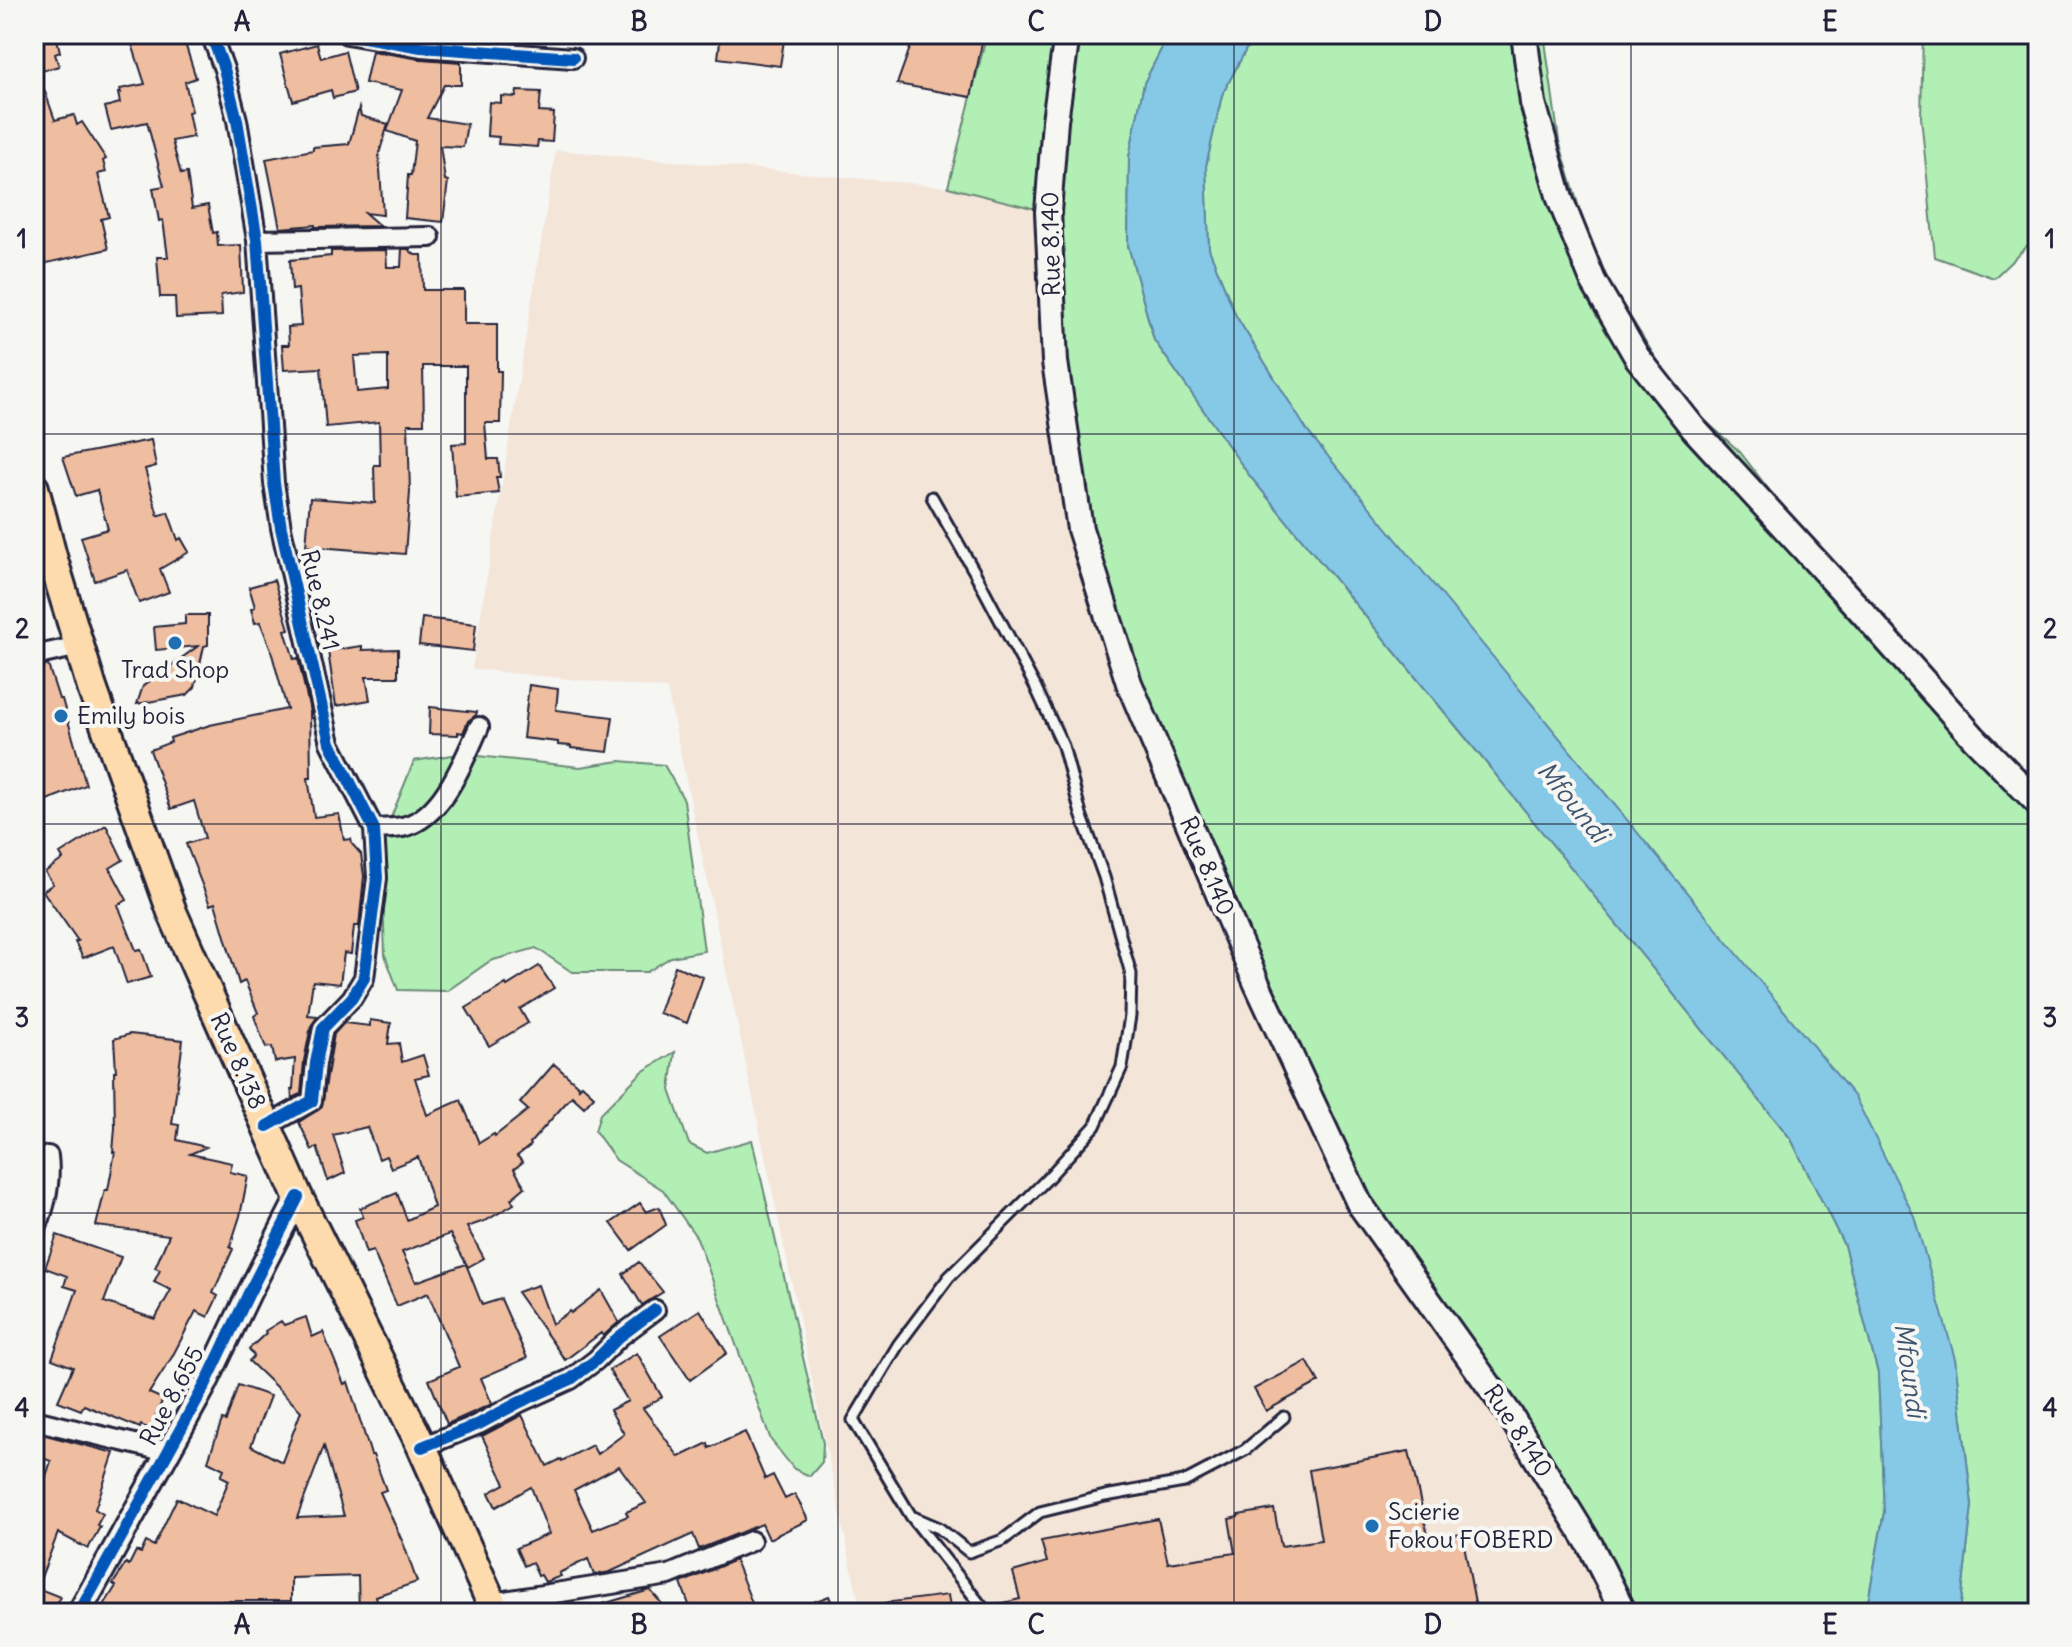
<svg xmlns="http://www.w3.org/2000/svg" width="2072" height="1647" font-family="Delius,sans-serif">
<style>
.built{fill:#f4e5d9}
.green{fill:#b2efb5;stroke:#6a8878;stroke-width:2}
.water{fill:#86c9e7;stroke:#5e86a2;stroke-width:2}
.building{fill:#efbea0;stroke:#22223b;stroke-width:2;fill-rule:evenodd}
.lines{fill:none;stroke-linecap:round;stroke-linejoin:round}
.service-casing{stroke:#22223b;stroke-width:15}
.minor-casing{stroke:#22223b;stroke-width:24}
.tertiary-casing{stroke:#22223b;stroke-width:28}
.secondary-casing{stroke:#22223b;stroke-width:30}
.primary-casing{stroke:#22223b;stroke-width:34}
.service{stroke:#f6f6f2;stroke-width:9}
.minor{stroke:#f6f6f2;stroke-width:18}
.tertiary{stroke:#f6f6f2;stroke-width:22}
.secondary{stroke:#f6f6f2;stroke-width:24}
.primary{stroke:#fddbac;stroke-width:28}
.cycleway-casing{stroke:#f6f6f2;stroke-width:17}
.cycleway{stroke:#0057b8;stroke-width:12}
.grid{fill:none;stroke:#22223b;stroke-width:2;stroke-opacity:0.55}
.poi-dot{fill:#1f6fb2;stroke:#f6f6f2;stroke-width:3}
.labels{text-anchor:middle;stroke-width:8;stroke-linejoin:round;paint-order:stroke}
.street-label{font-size:24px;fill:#22223b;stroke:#f6f6f2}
.poi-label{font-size:24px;fill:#22223b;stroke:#f6f6f2;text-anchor:start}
.water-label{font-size:26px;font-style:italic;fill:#40546f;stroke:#f6f6f2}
.neatline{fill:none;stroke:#22223b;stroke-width:3}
.grid-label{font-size:26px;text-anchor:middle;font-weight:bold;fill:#22223b}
</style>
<rect width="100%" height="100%" fill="#f6f6f2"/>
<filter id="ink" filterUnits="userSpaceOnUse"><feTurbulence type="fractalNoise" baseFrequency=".0125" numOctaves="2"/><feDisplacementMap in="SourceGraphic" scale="16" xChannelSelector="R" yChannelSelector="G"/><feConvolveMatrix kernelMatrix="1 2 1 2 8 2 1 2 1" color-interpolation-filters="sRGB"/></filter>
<g filter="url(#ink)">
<!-- built -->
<path class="built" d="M556,150L948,187L1048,212L1624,1613H861L667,689L472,669Z"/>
<!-- green -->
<path class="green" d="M987,34H1169L1144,83L1129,157L1128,245L1154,340L1249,475L1470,743L1791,1139L1844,1245L1878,1373L1884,1512L1866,1613H1624L1359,1203L1257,984L1080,529L1048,212L948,187Z
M1254,34H1544L1559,141L1580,211L1603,273L1652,352L1690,407L1740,452L1863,613L2038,803V1613H1960L1972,1505L1955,1359L1308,433L1236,316L1209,249L1206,166L1222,95Z
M1923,34H2038V236L1994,278L1935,257L1921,117Z
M459,754L580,767L620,761L664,765L684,800L704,951L671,957L647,972H572L536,948L490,961L447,991L398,990L385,955L381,842L414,761Z
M675,1052L670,1090L689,1144L707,1153L752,1140L823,1443L822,1462L810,1476L794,1469L771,1440L697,1238L663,1190L616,1160L595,1131L600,1114L642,1072Z"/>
<!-- water -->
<path class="water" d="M1169,34H1254L1222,95L1206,166L1209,249L1236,316L1308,432L1855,1097L1914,1216L1955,1359L1972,1505L1960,1613H1866L1884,1512L1878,1373L1844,1245L1791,1139L1470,743L1249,475L1154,340L1128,245L1129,157L1144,83Z"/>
<!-- building -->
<path class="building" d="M34,34H56L60,52L55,54L59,66L38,72L55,120L74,115L77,125L82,122L106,159L103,161L106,172L98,174L109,217L101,219L108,249L34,266Z
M153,34H182L196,78L185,82L192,111L188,112L193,137L172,141L181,174L187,173L192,208L208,205L213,233L217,232L218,246L241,245L243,292L221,295L222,316L176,318L175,297H160L157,257H168L163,220L159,221L153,188L164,186L147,122L111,130L105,107L120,103L118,93H121L120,89L145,84L131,41Z
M721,34H785L780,66L718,58Z
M915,34H957L983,38L971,97L897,84Z
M317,44L321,58L345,51L355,92L333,98L331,90L293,101L280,54Z
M372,51L420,59L461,62V85H444L427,118L467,124L463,147L440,146L445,180L448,181L443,222L405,218L408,175H411L415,141L387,131L402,90L365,83Z
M517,91L541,92L539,112L554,113L552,142L538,141L537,147L498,144L499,137L487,136L489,102L501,103V96L516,97Z
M359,108L361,116L388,124L379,154L383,215L365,213L380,226L315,227V225L280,228L266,159L313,150V147L349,144Z
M402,249H408L415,255H422L423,290H464V324H497V371H501L500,423H485L488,459H498L500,477H496L499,493L456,497L452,444L466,443V366H423L424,424H408L410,492L405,554L306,546L310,498L375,503L374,465H380L379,422L326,427L321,368L284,370L282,345H289L288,327L301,326L298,289L292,290L290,260L331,256V251L386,250L387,267H401ZM388,355V389L357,392L354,356Z
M151,440L156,466L145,469L158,516L168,512L178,540L181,538L189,552L160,569L169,592L139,603L127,570L95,581L81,537L108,529L97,490L76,496L63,457Z
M274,580L289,629L285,630L294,659L298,658L310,711L311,778H308L314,817L339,814L344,840L351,839L352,844L361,854L364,876L359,926H354L351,954L344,953L340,984L313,981L308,1015L318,1016L311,1026L304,1061L301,1094L293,1098L291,1090L293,1089L295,1059L275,1062L272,1047L266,1048L254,1016L258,1013L245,981L239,984L215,903L210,905L186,844L205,838L194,801L171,809L150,750L171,742L170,738L210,725L287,709L270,647L260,622L255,623L251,609L255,607L249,587Z
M185,615H208V645L204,646L195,687L187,695L137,704L143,686L198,646L156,650L154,627L185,624Z
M422,618L476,624L473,651L419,645Z
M362,646V650L398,649V677H366L370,700L336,706L328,651Z
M48,665L59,699H62L86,785L34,805V669Z
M529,685L558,689L556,710L613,717L608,752L571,748V746L558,745V742L523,738Z
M430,707L477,712L476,715L468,721L463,733L458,732V735L429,734Z
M106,825L123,860L110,868L127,900L118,905L136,950L141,949L151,977L127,984L114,946L83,958L75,942L78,941L43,891L53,884L45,872L63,859L60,854Z
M539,966L554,988L520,1009L528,1023L489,1046L466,1008L506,984L507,986Z
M675,966L703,977L687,1023L659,1013Z
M370,1020L391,1023L388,1044L399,1043L402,1062L423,1055L429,1075L415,1078L427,1115L461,1100L479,1143L494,1134L495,1136L528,1110L520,1103L554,1064L580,1087L578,1089L582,1085L594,1096L584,1107L572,1096L530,1143L531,1145L517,1156L523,1162L514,1169L525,1187L511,1199L514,1204L487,1220L467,1227L484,1258L468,1267L450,1234L402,1252L416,1282L466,1264L482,1305L501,1299L527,1358L481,1378L492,1404L447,1424L429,1380L459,1367L428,1293L397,1306L373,1251L366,1253L355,1220L363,1217L360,1208L397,1193L407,1220L434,1207L418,1157L391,1168L386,1156L379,1159L367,1127L333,1135L345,1173L328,1181L317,1147L312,1150L299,1122L322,1107L334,1034L344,1023L370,1026Z
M130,1034L183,1040L172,1124L179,1125L177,1140L206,1147L190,1154L232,1163L230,1172L248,1176L240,1216L230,1247L233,1249L213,1293L218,1296L208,1317L196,1311L172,1357L149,1393L163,1399L150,1429L141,1425L140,1428L84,1405L81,1410L58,1401L73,1367L52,1359L77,1290L64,1286L67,1276L45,1268L57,1235L121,1257L104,1302L155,1319L171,1290L154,1282L160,1270L155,1268L169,1235L96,1226L105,1190H108L115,1152H113L115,1128L114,1071H116L114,1039Z
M640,1203L646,1212L659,1207L666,1225L631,1250L611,1223Z
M639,1262L663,1292L642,1305L623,1274Z
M538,1285L552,1324L570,1311L571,1313L601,1290L619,1322L603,1336L601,1333L565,1360L517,1292Z
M700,1310L727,1353L690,1380L660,1336Z
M306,1317L312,1337L323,1332L344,1384L348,1382L371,1455H373L386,1490L380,1492L404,1545L417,1582L376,1596L380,1613H359L358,1576L291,1578V1601H213L236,1613H99L116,1586L113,1584L126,1563L129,1565L136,1551L141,1553L146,1542L154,1546L177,1498L214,1516L229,1480L221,1476L224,1469L208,1461L222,1420L226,1421L238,1385L270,1396L251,1446L282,1462L301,1411L249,1361L254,1356L249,1349L266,1333L265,1331L281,1321L284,1325ZM324,1446L344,1516L297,1518Z
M637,1353L662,1397L643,1408L679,1457L708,1443L709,1448L745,1432L765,1479L773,1475L785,1499L795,1494L808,1520L769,1539L762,1524L699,1549L693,1534L610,1572L594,1575L588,1559L559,1573L561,1576L545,1582L541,1575L538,1576L532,1562L524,1566L516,1548L549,1534L531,1487L496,1507L489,1493L505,1484L482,1436L522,1415L547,1466L561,1459L562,1461L592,1445L597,1454L624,1434L610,1410L628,1401L609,1370ZM619,1466L646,1503L626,1512L628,1516L593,1530L574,1490Z
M1307,1361L1319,1382L1266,1411L1254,1389Z
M34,1432L114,1453L95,1509L103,1514L97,1525L100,1527L88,1549L58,1533L37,1588L60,1597L51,1613H34V1512L51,1461L43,1458L38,1476L34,1475Z
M1409,1451L1429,1540L1462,1534L1477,1613H994L991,1606L1020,1599L1013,1572L1047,1562L1041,1541L1158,1519L1168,1563L1235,1553L1229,1519L1238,1517V1515L1274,1509L1281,1546L1321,1540L1309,1470Z
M735,1560L756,1613H692L681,1583Z
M650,1590L670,1613H587L586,1609Z
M948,1595L951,1613H884L883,1603Z
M829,1596L836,1613H788L787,1612Z"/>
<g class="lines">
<!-- service casing -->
<g class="service-casing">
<path id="service" d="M932,497L974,571L1035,686L1063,746L1081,814L1104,877L1131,974L1130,1016L1122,1067L1095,1126L1047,1179L949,1277L898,1345L853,1420L911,1516L987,1613
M913,1517L939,1528L969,1552L1003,1540L1040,1512L1105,1496L1184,1482L1245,1450L1284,1417"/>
</g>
<!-- minor casing -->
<g class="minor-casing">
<path id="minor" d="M211,34L224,69L237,120L257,240L274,483L281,528L330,743L374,829L377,878L364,978L352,998L323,1028L316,1063L312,1101L267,1126
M347,34L421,47L573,58
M257,240L430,237
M34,656L79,646
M374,829C384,828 397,829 406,826C444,815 464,759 479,727
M34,1233C45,1209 51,1182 48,1156
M34,1420L168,1452
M422,1447L479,1424L520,1402L571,1379L596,1360L619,1337L655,1310
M492,1603L669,1575L751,1541"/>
</g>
<!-- tertiary casing -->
<g class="tertiary-casing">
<path id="tertiary" d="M79,1613L205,1385L249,1293L298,1197"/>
</g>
<!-- secondary casing -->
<g class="secondary-casing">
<path id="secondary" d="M1067,34L1055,121L1048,212L1055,362L1080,529L1129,683L1257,984L1359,1203L1510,1415L1590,1545L1624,1613
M1524,34L1533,103L1560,199L1593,281L1637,357L1694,429L1863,613L1974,738L2038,803"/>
</g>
<!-- primary casing -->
<g class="primary-casing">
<path id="primary" d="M34,488L53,560L92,688L172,912L298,1197L422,1447L496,1613"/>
</g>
<!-- service -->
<use href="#service" class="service"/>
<!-- minor -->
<use href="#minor" class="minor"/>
<!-- tertiary -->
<use href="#tertiary" class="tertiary"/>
<!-- secondary -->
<use href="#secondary" class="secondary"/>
<!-- primary -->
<use href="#primary" class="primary"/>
<!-- cycleway casing -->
<g class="cycleway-casing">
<path id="cycleway" d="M211,34L224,69L237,120L257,240L274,483L281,528L330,743L374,829L377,878L364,978L352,998L323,1028L316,1063L312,1101L267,1126
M347,34L421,47L573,58
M422,1447L479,1424L520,1402L571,1379L596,1360L619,1337L655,1310
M79,1613L205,1385L249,1293L298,1197"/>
</g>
<!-- cycleway -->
<use href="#cycleway" class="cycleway"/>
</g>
</g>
<!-- grid -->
<path class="grid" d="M441,34V1613M838,34V1613M1234,34V1613M1631,34V1613M34,434H2038M34,824H2038M34,1213H2038"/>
<!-- markers -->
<g class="poi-dot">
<circle cx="175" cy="643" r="8"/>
<circle cx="61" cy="716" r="8"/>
<circle cx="1372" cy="1526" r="8"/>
</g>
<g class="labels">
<!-- street labels -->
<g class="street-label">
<text transform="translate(1051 244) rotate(-91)" y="8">Rue 8.140</text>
<text transform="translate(320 600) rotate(77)" y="8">Rue 8.241</text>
<text transform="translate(1207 866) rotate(67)" y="8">Rue 8.140</text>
<text transform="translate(238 1061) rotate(66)" y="8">Rue 8.138</text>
<text transform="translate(172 1396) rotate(-62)" y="8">Rue 8.655</text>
<text transform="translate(1518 1431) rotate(57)" y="8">Rue 8.140</text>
</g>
<!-- poi labels -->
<g class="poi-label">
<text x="175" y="678" text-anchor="middle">Trad Shop</text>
<text x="77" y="724">Emily bois</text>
<text x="1388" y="1520">Scierie<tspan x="1388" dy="28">Fokou FOBERD</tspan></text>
</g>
<!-- water labels -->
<g class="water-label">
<text transform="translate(1573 802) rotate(51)" y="9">Mfoundi</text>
<text transform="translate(1910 1370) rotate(82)" y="9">Mfoundi</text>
</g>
</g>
<!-- margin -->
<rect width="2072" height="1647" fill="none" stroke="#f6f6f2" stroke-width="88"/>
<rect x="44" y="44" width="1984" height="1559" class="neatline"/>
<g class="grid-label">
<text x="242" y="31">A</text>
<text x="639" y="31">B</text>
<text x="1036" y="31">C</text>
<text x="1433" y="31">D</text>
<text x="1830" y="31">E</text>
<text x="22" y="248">1</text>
<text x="2050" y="248">1</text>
<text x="22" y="638">2</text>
<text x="2050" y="638">2</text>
<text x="22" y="1027">3</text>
<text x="2050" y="1027">3</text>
<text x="22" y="1417">4</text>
<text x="2050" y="1417">4</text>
<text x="242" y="1634">A</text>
<text x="639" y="1634">B</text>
<text x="1036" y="1634">C</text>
<text x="1433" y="1634">D</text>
<text x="1830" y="1634">E</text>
</g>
</svg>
